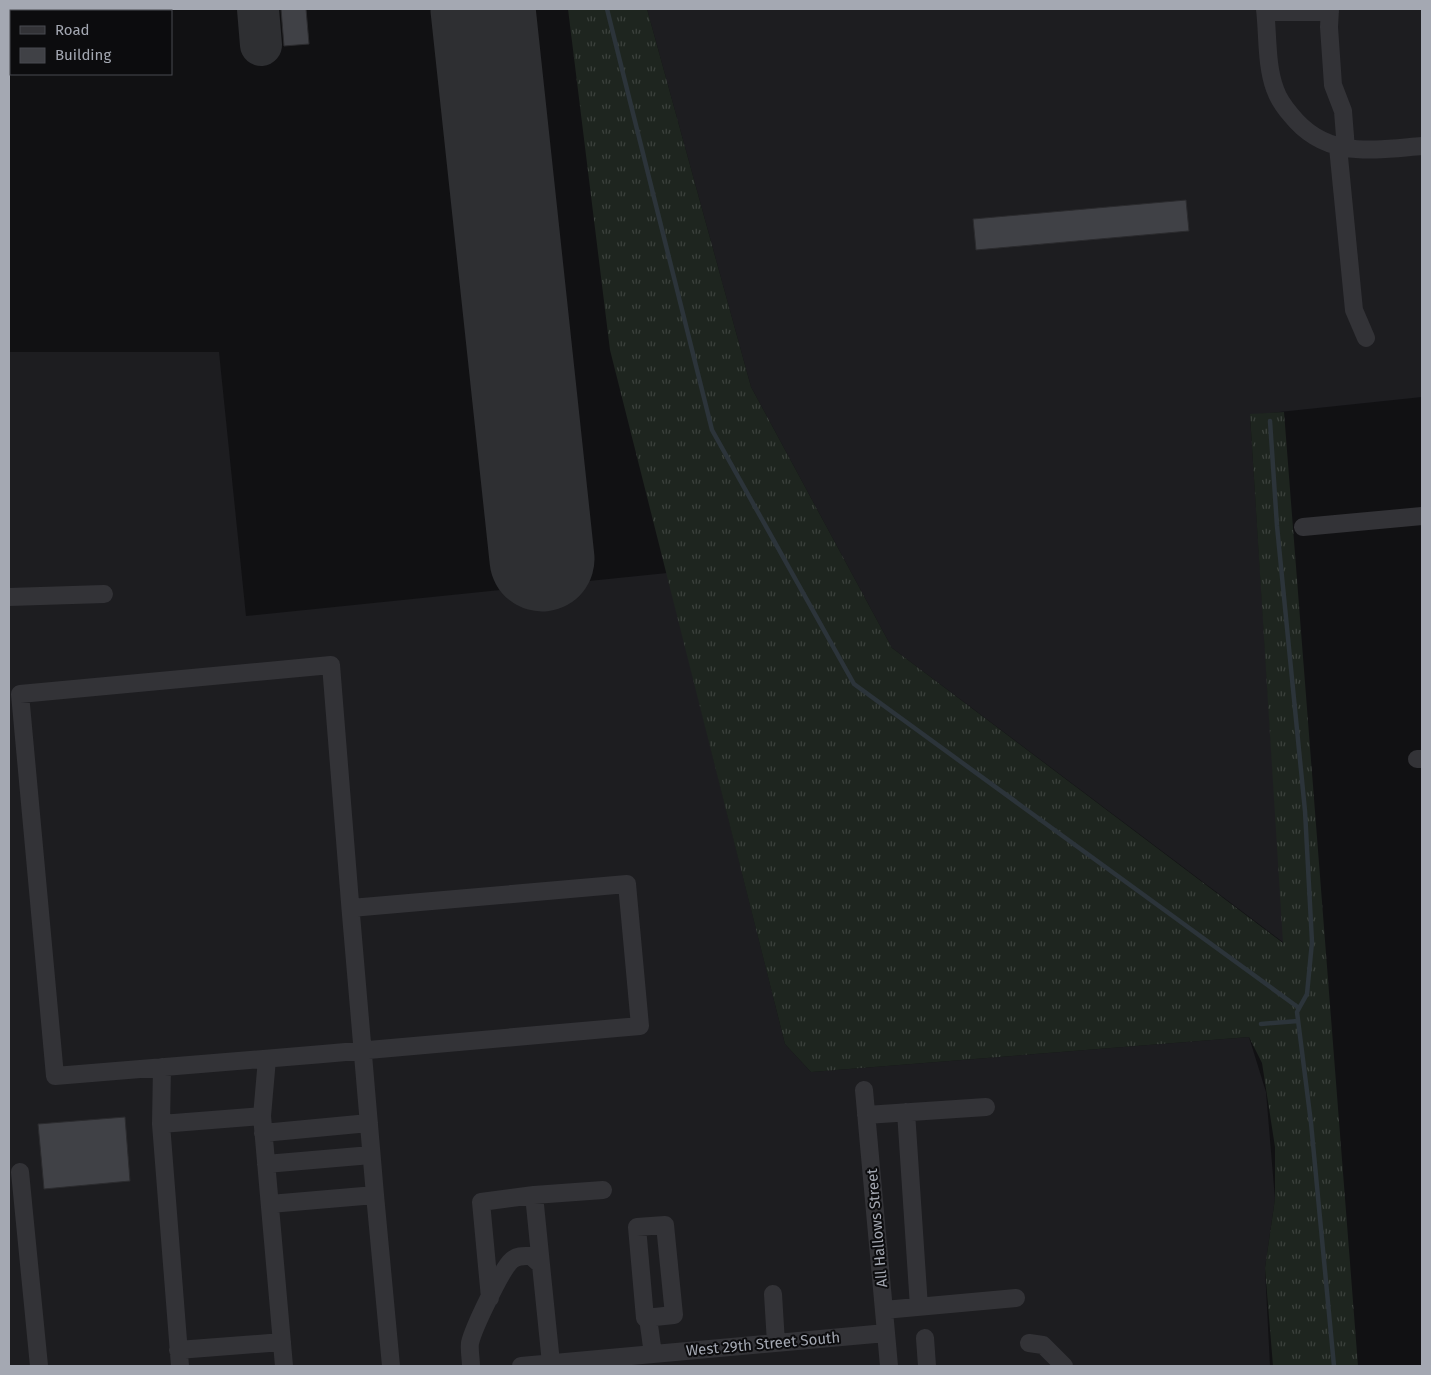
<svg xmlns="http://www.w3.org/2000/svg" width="1431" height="1375" font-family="'Fira Sans',sans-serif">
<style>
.built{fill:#1d1d20}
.grass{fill:url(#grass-tufts)}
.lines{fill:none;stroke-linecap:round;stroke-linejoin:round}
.stream{stroke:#2c343a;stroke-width:4.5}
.taxiway{stroke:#2e2f32;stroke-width:42}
.runway{stroke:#2e2f32;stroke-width:105}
.building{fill:#404146;stroke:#2b2b2e}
.minor{stroke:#333337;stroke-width:18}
.labels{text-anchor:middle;stroke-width:4;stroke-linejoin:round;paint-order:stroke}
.street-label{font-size:15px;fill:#a4a8b2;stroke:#0c0c0e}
</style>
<defs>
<pattern id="grass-tufts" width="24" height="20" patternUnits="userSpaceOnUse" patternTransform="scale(1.25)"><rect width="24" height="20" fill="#1e251f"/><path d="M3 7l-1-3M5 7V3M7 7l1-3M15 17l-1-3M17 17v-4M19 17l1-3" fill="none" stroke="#3c423d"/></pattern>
</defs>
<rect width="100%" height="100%" fill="#111113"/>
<!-- built -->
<path class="built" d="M647,9H1422V397L1250,415L1284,943L892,648L751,387Z
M9,352H219L246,616L667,573L785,1044L811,1072L1249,1037L1266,1092L1275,1199L1265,1268L1270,1366H9Z"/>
<!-- grass -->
<path class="grass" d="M568,9H647L751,387L892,648L1283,943L1250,414L1284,412L1358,1366H1273L1265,1268L1275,1199V1147L1262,1063L1249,1037L811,1072L785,1044L610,350Z"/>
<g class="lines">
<!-- stream -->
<path class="stream" d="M607,9L712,430L854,684L1299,1008
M1270,421L1277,526L1305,811L1312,942L1307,994L1297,1012L1311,1123L1334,1366
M1261,1024L1298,1021"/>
<!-- taxiway -->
<path class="taxiway" d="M258,9L261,45"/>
<!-- runway -->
<path class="runway" d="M483,9L542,559"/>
</g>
<!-- building -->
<path class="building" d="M281,9H306L309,44L284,46Z
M1186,200L1189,231L976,250L973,219Z
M125,1117L130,1181L44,1189L38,1124Z"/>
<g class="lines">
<!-- minor -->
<path class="minor" d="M1265,9C1268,34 1266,65 1275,89C1278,98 1285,108 1291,115C1326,159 1372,150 1422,146
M1330,9L1329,27L1333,85L1343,111L1346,149
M1266,12H1330
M1338,147L1354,310L1366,338
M1303,527L1422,516
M9,597L104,594
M1417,759H1422
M351,908L627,884L640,1026C534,1035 428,1045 323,1054L55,1076L20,694L331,665C345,842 359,1018 375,1195
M864,1090L889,1366
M906,1112L919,1307
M866,1115L986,1107
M262,1116L267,1059
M161,1124L162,1067
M263,1133L369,1123
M266,1164L371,1155
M20,1172L39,1366
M270,1204L375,1195L391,1366
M665,1225L674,1315L645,1318L637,1227Z
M541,1265L534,1195L603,1190
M773,1294L776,1343
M490,1298L481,1202L534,1195
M884,1310L1016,1298
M648,1318L653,1354
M925,1338L927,1366
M1029,1343L1043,1345L1064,1366
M178,1350L282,1342
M180,1366L161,1124L262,1116L284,1366
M471,1366C471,1359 469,1350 470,1343C473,1329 502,1268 512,1260C518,1255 524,1256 531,1256L541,1265L551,1363
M521,1366L886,1333"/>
</g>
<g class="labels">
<!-- street labels -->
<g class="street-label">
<text transform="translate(877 1228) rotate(-95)" y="5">All Hallows Street</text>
<text transform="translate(763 1344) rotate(-5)" y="5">West 29th Street South</text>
</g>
</g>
<!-- border -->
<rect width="1431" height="1375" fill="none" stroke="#a4a8b2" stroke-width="20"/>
<!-- legend -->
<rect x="10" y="10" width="162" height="65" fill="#0c0c0e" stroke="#494a50"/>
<rect x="20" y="26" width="25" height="8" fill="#333337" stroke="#494a50"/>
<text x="55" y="35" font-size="15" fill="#a4a8b2">Road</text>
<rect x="20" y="48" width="25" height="15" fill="#404146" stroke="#494a50"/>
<text x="55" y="60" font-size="15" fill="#a4a8b2">Building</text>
</svg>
